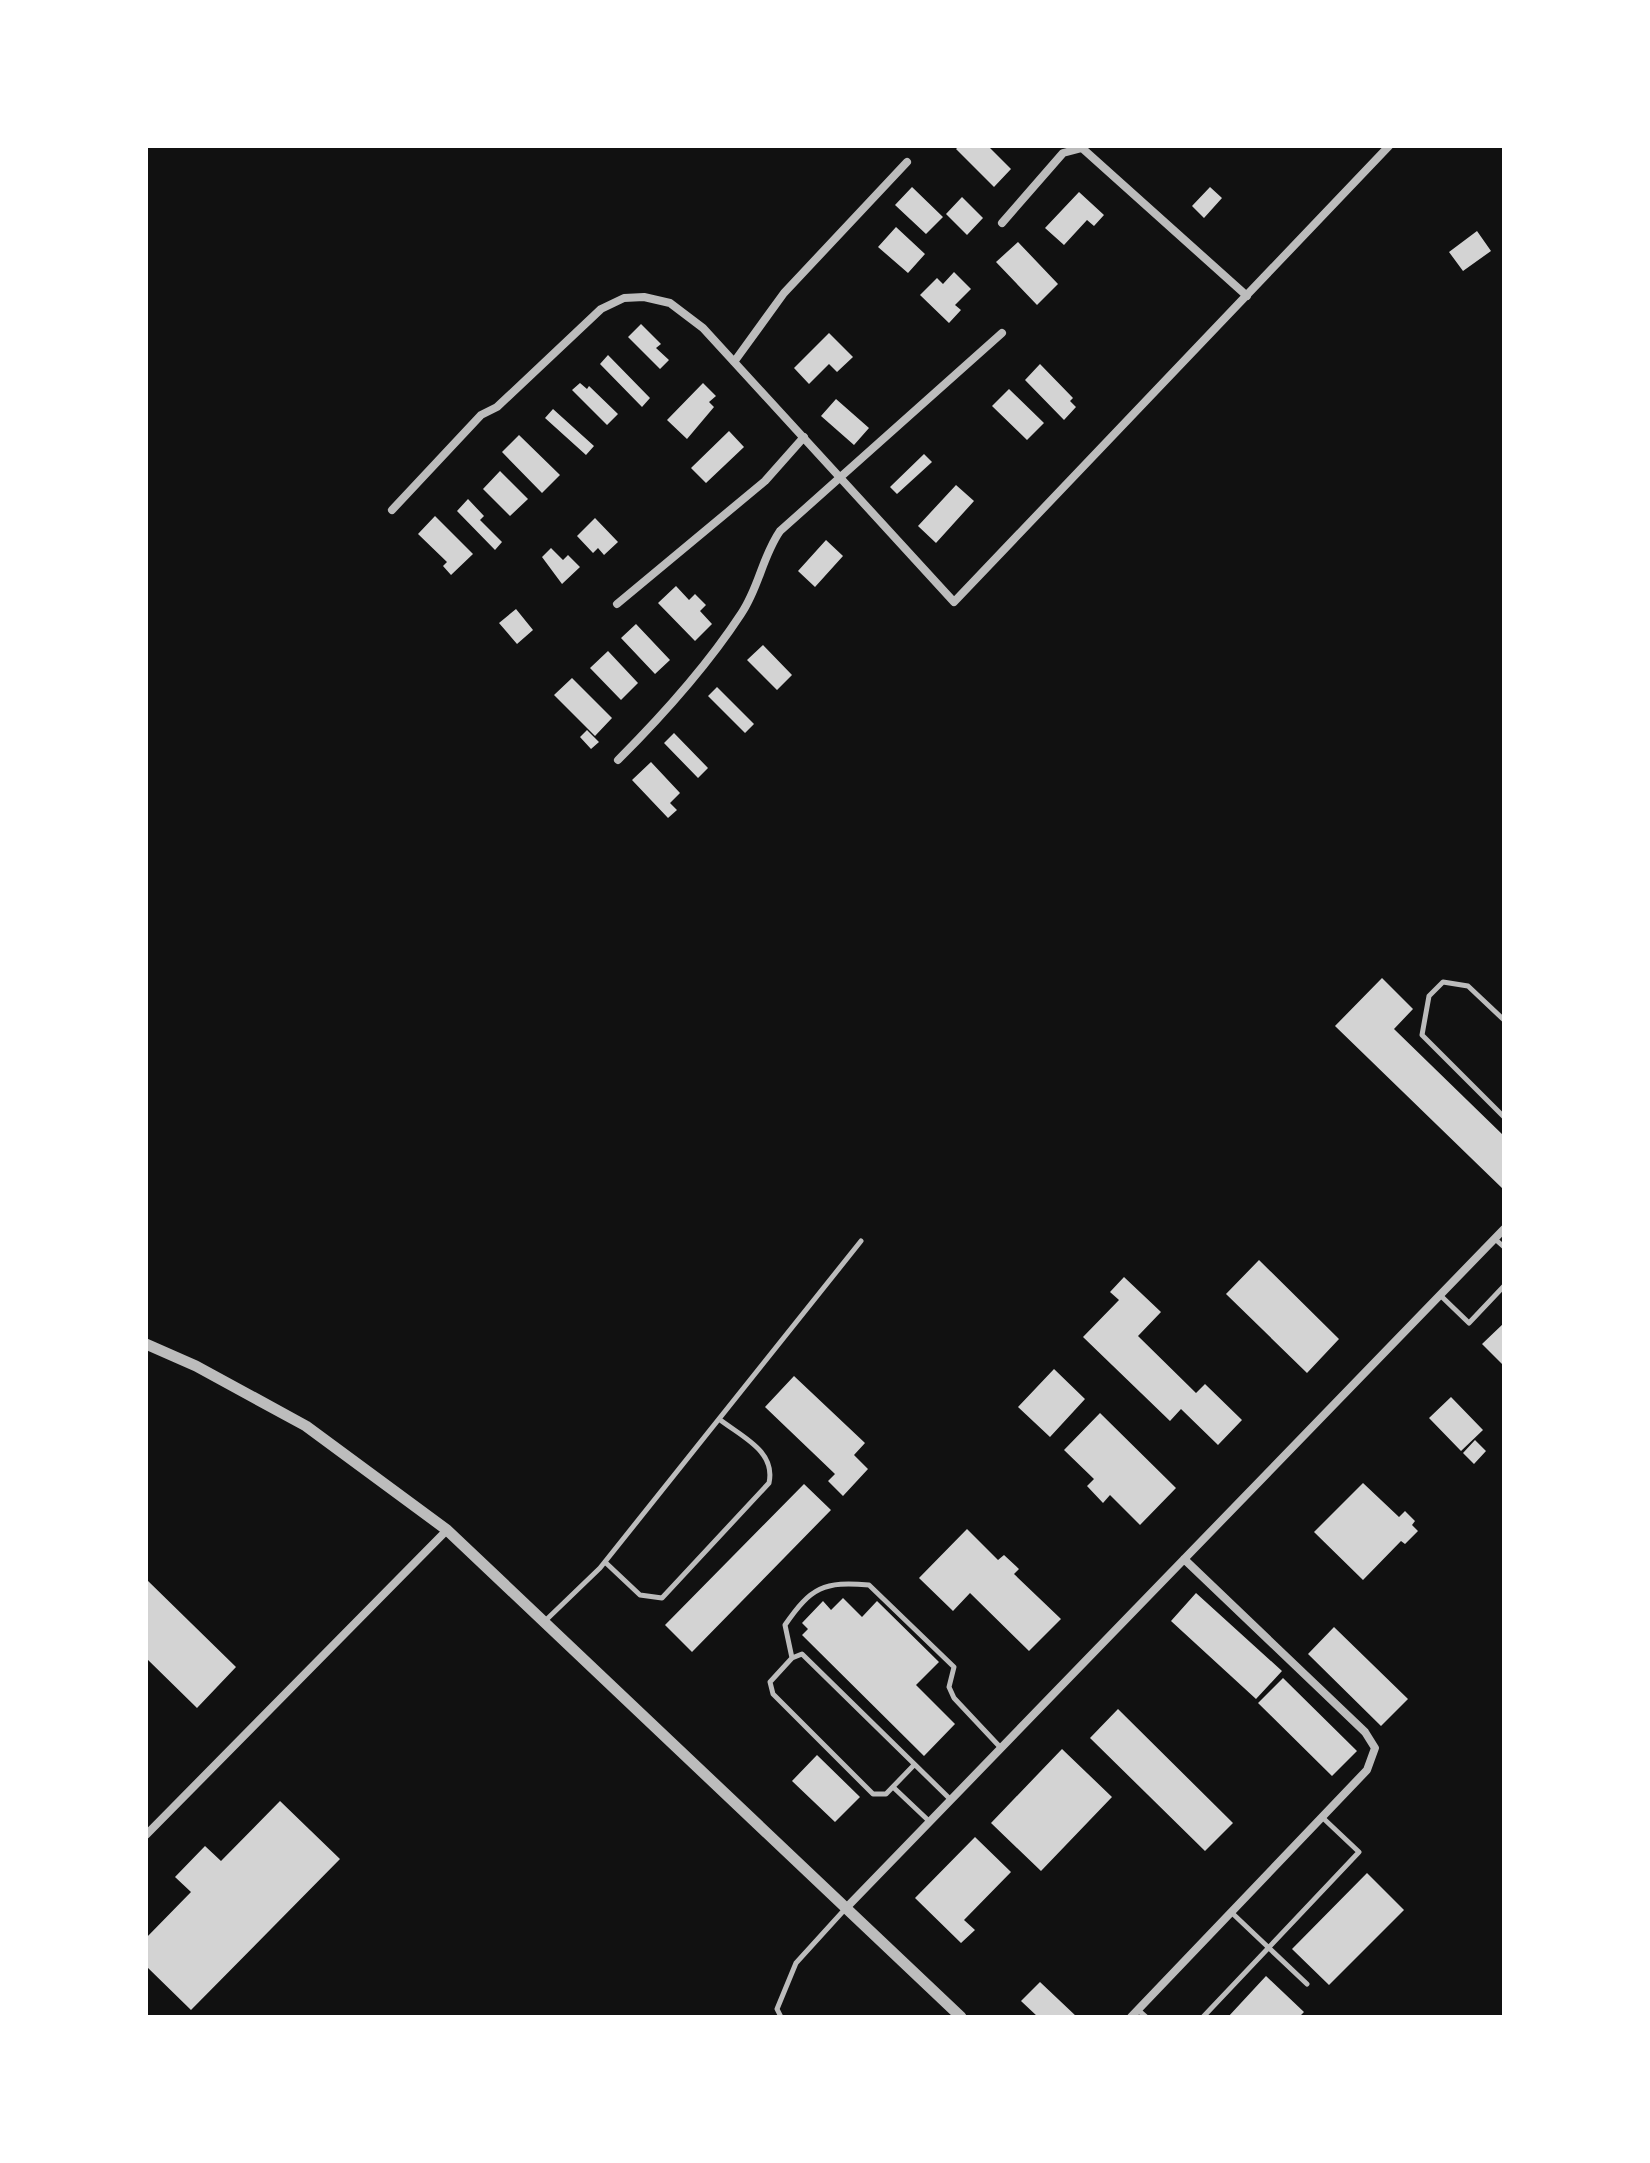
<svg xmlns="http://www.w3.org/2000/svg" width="1650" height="2163" font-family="'Source Sans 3',sans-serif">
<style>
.building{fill:#d3d3d3}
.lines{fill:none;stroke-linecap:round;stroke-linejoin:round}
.service{stroke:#bcbcbc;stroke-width:5}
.minor{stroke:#bcbcbc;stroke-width:8}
.tertiary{stroke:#bcbcbc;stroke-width:11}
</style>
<rect width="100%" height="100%" fill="#111"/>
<!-- building -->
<path class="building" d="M959,146H988L1011,169L994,187L956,149Z
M912,187L943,217L926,234L895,205Z
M1210,187L1222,198L1204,218L1192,206Z
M1079,192L1104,215L1094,226L1087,220L1064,245L1045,228Z
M962,197L983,218L967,235L946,214Z
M896,227L925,254L908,273L878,247Z
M1477,231L1491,251L1463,271L1449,252Z
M1018,242L1058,284L1037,305L996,262Z
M954,272L971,289L955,305L961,310L949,323L920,295L937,278L943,284Z
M641,324L661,344L656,348L669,360L660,369L628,337Z
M829,333L853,357L837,372L829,364L809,384L794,368Z
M608,355L650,398L642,407L600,364Z
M1040,364L1073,398L1070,401L1076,407L1064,420L1025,380Z
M580,383L587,389L589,386L618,414L607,425L572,390Z
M703,383L716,396L709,402L714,407L687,439L667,420Z
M1009,389L1044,423L1027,440L992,406Z
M836,399L869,428L854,445L821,416Z
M553,409L594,446L586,455L545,418Z
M729,431L744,447L706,483L691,468Z
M519,435L560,475L542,493L502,452Z
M924,454L932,462L897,494L890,487Z
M500,471L528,499L510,516L483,489Z
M956,485L974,501L936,543L918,526Z
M468,499L484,516L480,520L502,542L495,550L457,511Z
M435,516L473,554L451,575L443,566L447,562L418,534Z
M595,518L618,542L604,555L598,548L593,553L577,536Z
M826,540L843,556L815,587L798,571Z
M551,548L563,560L568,555L580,567L562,584L542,557Z
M676,586L689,600L695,594L706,605L700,611L712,624L695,641L658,603Z
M516,609L533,630L517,644L499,623Z
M636,624L670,660L655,674L621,638Z
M763,645L792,675L777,690L747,660Z
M608,651L638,683L621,700L590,668Z
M572,678L612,718L595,736L554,695Z
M717,687L754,724L745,733L708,696Z
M587,730L599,742L591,749L580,737Z
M674,733L708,768L698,778L664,743Z
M651,762L680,793L670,803L677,810L668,818L632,780Z
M1382,978L1413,1009L1394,1029L1504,1136V1190L1335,1026Z
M1259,1260L1339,1339L1307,1373L1226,1294Z
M1124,1277L1161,1312L1138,1336L1196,1393L1205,1384L1242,1420L1218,1445L1181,1409L1170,1421L1083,1337L1119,1300L1110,1292Z
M1504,1323V1366L1482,1344Z
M1054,1369L1085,1399L1050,1437L1018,1407Z
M794,1376L865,1443L854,1455L868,1469L843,1496L828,1481L835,1474L765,1407Z
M1451,1397L1483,1430L1461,1451L1429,1418Z
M1100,1413L1176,1488L1140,1525L1110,1495L1103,1503L1087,1486L1094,1479L1064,1450Z
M1475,1440L1486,1451L1474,1464L1463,1453Z
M1363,1483L1399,1517L1405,1511L1415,1521L1412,1525L1418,1531L1405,1544L1401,1541L1363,1580L1314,1532Z
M804,1484L831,1510L692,1652L665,1625Z
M967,1529L998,1560L1004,1555L1019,1569L1014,1574L1061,1619L1029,1651L970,1593L953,1611L919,1578Z
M146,1579L236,1667L197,1708L146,1658Z
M1196,1593L1282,1671L1256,1699L1171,1621Z
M843,1598L862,1617L877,1601L939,1662L916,1685L955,1724L924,1756L802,1635L808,1629L802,1623L823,1601L831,1610Z
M1334,1627L1408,1699L1381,1726L1308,1654Z
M1283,1678L1357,1751L1332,1776L1258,1703Z
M1118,1709L1233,1823L1205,1851L1090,1738Z
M1062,1749L1112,1797L1041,1871L991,1823Z
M817,1755L860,1797L835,1822L792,1781Z
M280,1801L340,1859L191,2010L146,1966V1938L191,1892L175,1877L205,1846L221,1861Z
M975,1837L1011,1872L964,1920L975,1930L961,1943L915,1898Z
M1367,1873L1404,1910L1329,1985L1292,1949Z
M1266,1976L1304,2012L1299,2017H1228Z
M1040,1982L1077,2017H1038L1021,2001Z"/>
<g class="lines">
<!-- service -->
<path class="service" d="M1504,1020L1468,986L1443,982L1429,996L1422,1035L1504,1117
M1495,1239L1504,1247
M1440,1295L1469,1323L1504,1286
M605,1562L640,1595L662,1598L769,1483C776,1451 742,1437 719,1419
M545,1621L600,1568L861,1241
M792,1658L785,1625C811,1587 824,1581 869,1585L954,1667L949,1687L954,1698L1000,1747
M914,1765L886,1794H873L773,1694L770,1682L792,1658L802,1654L950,1799
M893,1787L930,1822
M1231,1912L1307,1984
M1138,2010L1146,2017
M781,2017L777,2009L796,1963L846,1908
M1203,2017L1359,1852L1323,1818"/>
<!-- minor -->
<path class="minor" d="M1002,223L1063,153L1082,148L1247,296
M734,362L784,293L907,162
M392,510L481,415L497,407L601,309L624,298L644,297L670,303L703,328L954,602L1389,146
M617,604L765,481L804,437
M618,760C662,716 707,666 741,614C759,588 762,557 780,531L1002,333
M146,1835L447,1530
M847,1907L1504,1229
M1131,2017L1367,1770L1375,1748L1365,1732L1184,1559"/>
<!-- tertiary -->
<path class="tertiary" d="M146,1344L196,1366L306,1426L447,1530L961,2017"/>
</g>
<!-- border -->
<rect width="1650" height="2163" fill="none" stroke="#ffffff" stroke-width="296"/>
</svg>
